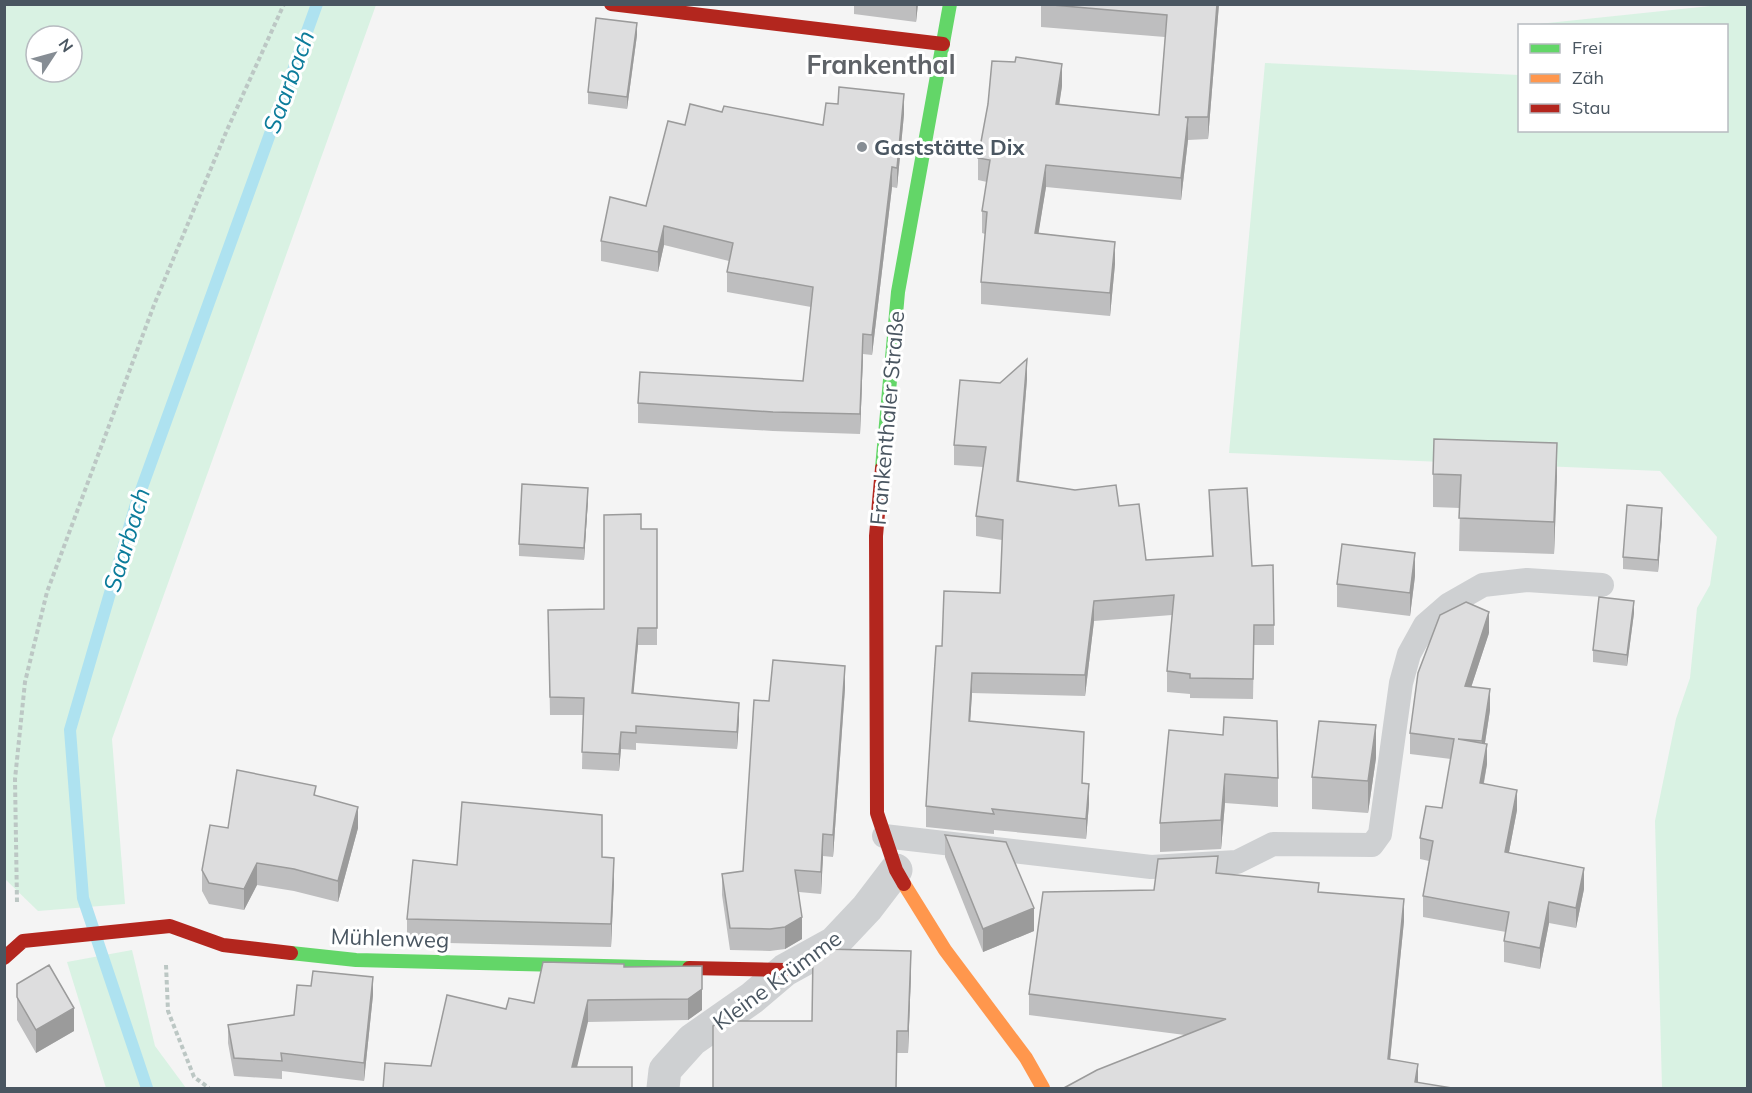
<svg xmlns="http://www.w3.org/2000/svg" width="1752" height="1093" font-family="Mulish,sans-serif">
<style>
.green{fill:#d9f2e3;fill-rule:evenodd}
.lines{fill:none;stroke-linecap:round;stroke-linejoin:round}
.stream{stroke:#aee2f0;stroke-width:12}
.path{stroke:#bcc7c4;stroke-width:4;stroke-dasharray:4.5 3;stroke-linecap:butt}
.lane{stroke:#ced0d2;stroke-width:24}
.street{stroke:#ced0d2;stroke-width:33}
.fast{stroke:#63d668;stroke-width:14}
.slow{stroke:#ff974d;stroke-width:14}
.jam{stroke:#b3261e;stroke-width:14}
.wall{fill:#bebebf}
.shaded-wall{fill:#9b9b9b}
.building{fill:#ddddde;stroke:#9b9b9b;stroke-width:1.5}
.poi-dot{fill:#868d94;stroke:#fff;stroke-width:2}
.labels{text-anchor:middle;stroke-width:6;stroke-linejoin:round;paint-order:stroke}
.poi-label{font-size:22px;font-weight:bold;fill:#4a5661;stroke:#fff;text-anchor:start}
.street-label{font-size:22px;fill:#4a5661;stroke:#fff}
.water-label{font-size:24px;font-style:italic;fill:#0c7c9b;stroke:#fff}
.quarter-label{font-size:26px;font-weight:bold;fill:#5f6368;stroke:#fff}
</style>
<rect width="100%" height="100%" fill="#f4f4f4"/>
<!-- green -->
<path class="green" d="M4,5H376L112,739L125,904L38,911L5,879ZM36,36H72V72H36Z
M1710,5H1747V1088H1662L1655,821L1676,719L1690,678L1697,608L1710,585L1717,537L1660,471L1229,453L1265,63L1519,75L1520,130H1726V26L1529,25L1710,6Z
M132,950L155,1046L186,1088H106L67,962Z"/>
<g class="lines">
<!-- stream -->
<path class="stream" d="M147,1088L83,898L70,730L136,504L317,4"/>
<!-- path -->
<path class="path" d="M17,902L15,779L25,682L47,592L154,305L227,130L284,4
M166,965L168,1011L194,1077L209,1088"/>
<!-- lane -->
<path class="lane" d="M884,836L1151,867L1237,862L1273,844L1372,845L1380,834L1401,683L1409,654L1425,625L1448,605L1483,585L1527,580L1602,585"/>
<!-- street -->
<path class="street" d="M663,1088L665,1070L692,1040L752,998L785,970L834,943L867,908L896,870"/>
<!-- fast -->
<path class="fast" d="M882,468L898,292L950,4
M291,953L356,960L689,968"/>
<!-- slow -->
<path class="slow" d="M904,884L945,950L1026,1058L1043,1088"/>
<!-- jam -->
<path class="jam" d="M611,4L943,44
M882,468L876,536L877,813L896,870L904,884
M4,958L23,941L170,926L223,945L291,953
M689,968L785,970"/>
</g>
<!-- wall -->
<path class="wall" d="M854,4H918L916,22L854,14Z
M1219,4L1208,139L1188,140L1181,200L1046,187L1038,234L1115,264L1110,316L981,304V282L985,234L982,233V211L987,182L978,180V158L1062,86L1059,104L1159,115L1165,37L1041,27V5Z
M637,35L627,109L588,104V92Z
M722,112L823,125L904,114L897,188L892,187L872,355L863,354L860,434L773,431L638,423V403L803,381L811,307L727,292V272L729,261L664,245L658,272L601,261V241L646,206L685,125Z
M1027,379L1019,481L1119,506L1146,560L1212,556L1209,490L1252,566L1274,625V645H1254L1253,699L1190,698V694L1167,692V671L1172,615L1094,621L1085,696L972,693L970,721L1083,783L1089,804L1086,839L994,830V834L926,827V806L942,646L1000,593L1002,540L976,536V516L983,467L954,465V445L1000,383Z
M1433,474L1557,476L1554,554L1459,551L1460,508L1433,507Z
M588,500L584,560L519,556V544Z
M1662,520L1658,572L1623,569V557Z
M641,529H657V645H638L633,693L739,720L737,749L636,743V750L621,749L619,771L582,769L583,715H550L548,610L604,609Z
M1415,576L1410,616L1337,607V584Z
M1634,613L1627,666L1593,662V650Z
M1489,633L1471,687L1490,710L1485,743L1487,764L1484,783L1517,810L1509,852L1584,889L1576,928L1549,923L1540,969L1504,962V941L1506,932L1423,917V896L1429,861L1420,859V838L1442,808L1451,759L1410,754V733Z
M845,688L833,857L823,856L821,894L799,892L802,939L785,949L770,951L730,950L722,895V874L743,871L769,701Z
M1169,730L1278,778V807L1225,803L1221,849L1160,852V823Z
M1376,758L1368,813L1312,809V777Z
M316,795L358,828L338,902L294,891L257,885L244,910L209,904L202,891V870L228,828Z
M945,835L1034,931L983,952L945,857Z
M602,857L614,881L611,947L407,942V919L457,865Z
M1218,873L1319,892L1404,921L1390,1059L1185,1035L1029,1015V994L1154,890Z
M702,966V1010L688,1020L588,1022L431,1066L506,1009L534,1003L624,967Z
M911,973L908,1053H897L812,1021Z
M17,984L74,1031L36,1053L17,1020Z
M373,995L364,1081L282,1071V1079L234,1076L228,1043V1025L294,1015Z"/>
<!-- shaded-wall -->
<path class="shaded-wall" d="M916,4H918L916,22Z
M1217,4H1219L1208,139V117Z
M637,23V35L627,109V97Z
M1062,64V86L1056,126V104Z
M904,94V114L897,188V168Z
M1188,118V140L1181,200V178Z
M1046,165V187L1035,255V233Z
M892,167V187L872,355V335Z
M664,226V245L658,272V252Z
M1115,242V264L1110,316V293Z
M863,334V354L860,434V414Z
M1027,359V379L1017,501V481Z
M1557,443V476L1554,554V522Z
M588,488V500L584,560V548Z
M1662,508V520L1658,572V560Z
M1415,553V576L1410,616V593Z
M1094,601V621L1085,696V675Z
M1634,601V613L1627,666V655Z
M1489,612V633L1465,706V686Z
M638,628V645L632,710V693Z
M845,666V688L833,857V835Z
M972,673V693L969,741V721Z
M1490,689V710L1482,762V741Z
M739,703V720L737,749V732Z
M1376,725V758L1368,813V781Z
M621,732V749L619,771V754Z
M1487,744V764L1480,803V783Z
M1225,774V803L1221,849V820Z
M1089,784V804L1086,839V819Z
M1517,790V810L1505,873V852Z
M358,807V828L338,902V881Z
M823,834V856L821,894V872Z
M614,858V881L611,947V924Z
M257,863V885L244,910V889Z
M1584,868V889L1576,928V908Z
M1404,899V921L1388,1080V1059Z
M1549,902V923L1540,969V948Z
M1034,908V931L983,952V929Z
M802,917V939L785,949V927Z
M911,951V973L908,1053V1031Z
M373,977V995L364,1081V1063Z
M702,989V1010L688,1020V999Z
M588,1000V1022L572,1088V1067Z
M74,1008V1031L36,1053V1030Z
M1418,1064V1085L1415,1082Z"/>
<!-- building -->
<path class="building" d="M1041,4H1217L1208,117H1185L1188,118L1181,178L1046,165L1035,233L1115,242L1110,293L981,282L987,212L982,211L990,160L978,158L988,104L992,61L1015,62L1016,57L1062,64L1056,104L1159,115L1167,15Z
M596,18L637,23L627,97L588,92Z
M839,87L904,94L897,168L892,167L872,335L863,334L860,414L773,412L638,403L640,372L803,381L813,287L727,272L733,243L664,226L658,252L601,241L610,197L646,206L668,121L685,125L690,104L722,112L724,106L823,125L826,103L838,104Z
M1027,359L1017,481L1075,490L1116,485L1119,506L1139,504L1146,560L1213,556L1209,490L1247,488L1252,566L1273,565L1274,625H1254L1253,679L1190,678V674L1167,671L1174,595L1094,601L1085,675L972,673L969,721L1084,732L1082,783L1089,784L1086,819L992,809L994,814L926,806L936,646H942L944,591L1000,593L1003,520L976,516L986,447L954,445L960,380L1000,383Z
M1434,439L1557,443L1554,522L1459,518L1461,475L1433,474Z
M522,484L588,488L584,548L519,544Z
M1627,505L1662,508L1658,560L1623,557Z
M641,514V529H657V628H638L632,693L739,703L737,732L636,726V733L621,732L619,754L582,752L584,698L550,697L548,610L604,609V515Z
M1342,544L1415,553L1410,593L1337,584Z
M1599,597L1634,601L1627,655L1593,650Z
M1466,602L1489,612L1465,686L1490,689L1482,741L1458,739L1487,744L1480,783L1517,790L1505,852L1584,868L1576,908L1549,902L1540,948L1504,941L1509,912L1423,896L1433,841L1420,838L1426,806L1442,808L1454,739L1410,733L1418,673L1440,615Z
M773,660L845,666L833,835L823,834L821,872L795,870L802,917L785,927L770,929L730,928L722,874L743,871L754,700L769,701Z
M1224,717L1277,721L1278,778L1225,774L1221,820L1160,823L1169,730L1223,735Z
M1319,721L1376,725L1368,781L1312,777Z
M237,770L316,786L314,795L358,807L338,881L294,869L257,863L244,889L209,883L202,870L210,825L228,828Z
M462,802L602,815V857L614,858L611,924L407,919L413,860L457,865Z
M945,835L1006,842L1034,908L983,929Z
M1218,856L1216,873L1319,883L1318,892L1404,899L1388,1059L1418,1064L1415,1082L1458,1089H1062L1097,1070L1226,1019L1029,994L1043,892L1154,890L1158,859Z
M823,949L911,951L908,1031H897L896,1089H713V1026L721,1021H812L813,954Z
M543,962L624,964V967L702,966V989L688,999L588,1000L572,1067H632V1089H383L385,1063L431,1066L447,995L506,1009L509,998L534,1003Z
M49,965L74,1008L36,1030L17,997V984Z
M313,971L373,977L364,1063L281,1053L282,1061L234,1058L228,1025L294,1015L297,985L311,986Z"/>
<!-- markers -->
<circle class="poi-dot" cx="862" cy="147" r="6"/>
<g class="labels">
<!-- poi labels -->
<g class="poi-label">
<text x="874" y="155">Gaststätte Dix</text>
</g>
<!-- street labels -->
<g class="street-label">
<text transform="translate(887 418) rotate(-85)" y="8">Frankenthaler Straße</text>
<text transform="translate(390 938) rotate(2)" y="8">Mühlenweg</text>
<text transform="translate(777 980) rotate(-36)" y="8">Kleine Krümme</text>
</g>
<!-- water labels -->
<g class="water-label">
<text transform="translate(289 82) rotate(-70)" y="8">Saarbach</text>
<text transform="translate(127 540) rotate(-73)" y="8">Saarbach</text>
</g>
<!-- quarter labels -->
<g class="quarter-label">
<text x="881" y="74">Frankenthal</text>
</g>
</g>
<!-- border -->
<rect width="1752" height="1093" fill="none" stroke="#4a5661" stroke-width="12"/>
<!-- legend -->
<rect x="1518" y="24" width="210" height="108" fill="#ffffff" stroke="#b7bbc0" stroke-width="1.5"/>
<rect x="1530" y="44" width="30" height="9" fill="#63d668" stroke="#b7bbc0" stroke-width="1.5"/>
<text x="1572" y="54" font-size="18" fill="#4a5661">Frei</text>
<rect x="1530" y="74" width="30" height="9" fill="#ff974d" stroke="#b7bbc0" stroke-width="1.5"/>
<text x="1572" y="84" font-size="18" fill="#4a5661">Zäh</text>
<rect x="1530" y="104" width="30" height="9" fill="#b3261e" stroke="#b7bbc0" stroke-width="1.5"/>
<text x="1572" y="114" font-size="18" fill="#4a5661">Stau</text>
<!-- north arrow -->
<g transform="translate(54 54) rotate(54)"><circle r="28" fill="#ffffff" stroke="#b7bbc0" stroke-width="1.5"/>
<path d="M0-4.5L10 22L0 15L-10 22Z" fill="#868d94"/>
<text y="-9" font-size="16" font-weight="bold" text-anchor="middle" fill="#4a5661">N</text>
</g>
</svg>
